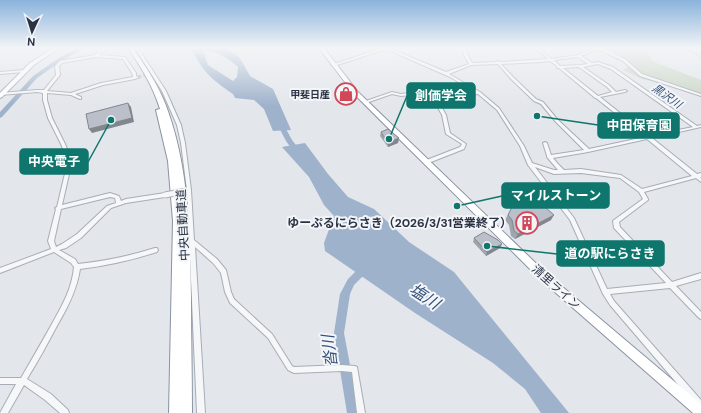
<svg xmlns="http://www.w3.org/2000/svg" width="701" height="413" font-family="'DM Sans','Noto Sans JP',sans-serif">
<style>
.green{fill:#c8d5c4}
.water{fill:#9eb2cb;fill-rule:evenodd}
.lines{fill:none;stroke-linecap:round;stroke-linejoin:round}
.stream{stroke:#9eb2cb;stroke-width:1}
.river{fill:#9eb2cb;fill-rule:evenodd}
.minor-tunnel{stroke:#bec2ca;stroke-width:3.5;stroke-dasharray:3.5 2;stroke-linecap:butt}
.minor-casing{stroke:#a8adb6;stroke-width:2}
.major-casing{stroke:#a2aab7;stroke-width:2}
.highway-casing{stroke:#8a93a2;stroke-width:2}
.minor{fill:#f6f7f9;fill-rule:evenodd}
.major{fill:#fff;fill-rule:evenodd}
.highway{fill:#fff;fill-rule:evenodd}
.minor-bridge-casing{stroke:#a8adb6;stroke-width:7;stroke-linecap:butt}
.minor-bridge{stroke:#f6f7f9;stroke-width:5}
.wall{fill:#a0a4ad}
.shaded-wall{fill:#82868d}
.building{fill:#babfc9;stroke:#82868d}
.labels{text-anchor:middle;stroke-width:4;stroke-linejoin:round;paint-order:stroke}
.far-poi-label{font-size:10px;font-weight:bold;fill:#2a3344;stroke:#f3f5f8;text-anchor:end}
.far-water-label{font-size:11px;font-style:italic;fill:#335078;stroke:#f3f5f8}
.poi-label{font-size:12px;font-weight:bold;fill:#2a3344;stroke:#f3f5f8;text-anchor:end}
.street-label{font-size:12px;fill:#2a3344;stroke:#f3f5f8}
.near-water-label{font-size:16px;font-style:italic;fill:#335078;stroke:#f3f5f8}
.leader{fill:none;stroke:#0f766e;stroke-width:1.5}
.callout-dot{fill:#0f766e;stroke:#f3f5f8;stroke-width:1.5}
.callout{fill:#0f766e;stroke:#0f766e;stroke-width:1.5}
.callout-label{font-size:13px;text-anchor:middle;font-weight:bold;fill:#fff}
</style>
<rect width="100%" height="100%" fill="#e3e6eb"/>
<!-- green -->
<path class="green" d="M609,48H644L654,62L701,80V94L676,86L642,79L623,70L632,64Z"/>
<!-- water -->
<path class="water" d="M191,48H226L240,58L250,76L273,89L291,130L273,131L264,109L254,100L235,98L233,94C211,79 203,72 191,48ZM203,50C219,52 227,57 238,67L237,77L233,81L208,65Z
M305,143L328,174L348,197L374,209L409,242L454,272L569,413H541L525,389L493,363L415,313L325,251L324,243L334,216L324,205L309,177L282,147Z"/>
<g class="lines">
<!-- stream -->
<path class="stream" d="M576,48L580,51
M687,48L701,58"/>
<!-- river -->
<path class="river" d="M78,48H84L63,60L37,78L2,117L0,118V112L33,76L59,58Z
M278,118L281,120L292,140L302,153L300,155H296L286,141L275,120Z
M365,264L368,265L370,268L368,271L354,285L350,294L344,333L359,413H347L334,333L340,294L348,279L362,265Z"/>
<!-- minor-tunnel -->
<path class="minor-tunnel" d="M138,77L150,74"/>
<!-- minor casing -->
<g class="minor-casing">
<path id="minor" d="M104,48H108L99,55L125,57L136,73V76L139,77L135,79L103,85L75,94L81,97V99H80L71,95L47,93V100L52,118L65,144L72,161L62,205L110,193L119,196L121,201L126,199L165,193L167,195L165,197L126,203L111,208L81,238L66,248L59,250L75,259L78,264C105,261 130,256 155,248H157L158,250L157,252C132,260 106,266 80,269C77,289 68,307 58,324C48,343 38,361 27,379L51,394L68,410L69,413H60L45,400L24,385L8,413H0L16,384H0V378H21C32,359 43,340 53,322C63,304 72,288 74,267L71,263L54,252L0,273V268L51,249L48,241L56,209L55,208L57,207L68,161L61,144L48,118L43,100V93L37,92L0,95V93L37,90H44L56,75L55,66L60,61L95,55ZM96,57L123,59L132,73L133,77L101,83L71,93L47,91L60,75L59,66L62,63ZM110,197L115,198L116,203L107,206L77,234L62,244L56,247L54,241L61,209Z
M135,48H138L166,91L181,125L185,143L191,190L194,240L217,259L226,270L231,292L234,299L272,334L292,366L294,367L342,365L355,366L357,367L365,413H357L352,372L342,371L294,373L288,370L268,338L230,303L225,292L221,273L213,263L195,247L205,413H197L187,190L181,143L177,125L162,91Z
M382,48H389L446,72L469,64L463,53L462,48H466L467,53L472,63L496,62L498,61L500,62L548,59L535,48H538L551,59L578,55L594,48H602L625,59L642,74L701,94V96L640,76L623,61L598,49L581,56L592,63L598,62L613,67L697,126L701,125V127L652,138L697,174L701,173V177H700L701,178V182L696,178L644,192L648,199V200L619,222L620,227L672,282L701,273V279L676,286L701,312V319L699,318L670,288L610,294L614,301L701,400V409L698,408L610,305L603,294L570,220L528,165L520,146L497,110L478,94L456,95L434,93L446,115L450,133L466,144L464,149L426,164L424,162V161L460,147L462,144L446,134L442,115L430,93L401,96L392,94L366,103H364L363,102L392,92L401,94L427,91L456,93L475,92L450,77L386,49L334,66L331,65ZM578,57L588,64L580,65L560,66L554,60ZM550,61L557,66V68H559L594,97L595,98H596L645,137L589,149L557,119L543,102L536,99L513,77L501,64L541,62ZM498,64L511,79L534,101L541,104L555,121L584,150L551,155L547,143L545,142L543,143L547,156V157L558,170H554L532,163L524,146L499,108L480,92L449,74L471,65ZM598,64L611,69L693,127L649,136L600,97L625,92L627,91L625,90L616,92L609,85L583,67ZM579,67L607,87L612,92L598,96L563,68ZM647,139L692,176L642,189L621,175L581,169L564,170L558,164L553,158L588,152ZM535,167L554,174L581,173L620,178L639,192L643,199L614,220L613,221L614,228L666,283L607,289L574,218Z
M24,70H25V72L0,74V72Z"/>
</g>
<!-- major casing -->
<g class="major-casing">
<path id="major" d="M53,48H59L34,65L2,97L0,98V93L30,63Z"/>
</g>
<!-- highway casing -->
<g class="highway-casing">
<path id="highway" d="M128,48H133C145,66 157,83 165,103C189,165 190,232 191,298C191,336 192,375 192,413H169L173,221L168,161L156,110L160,109C153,86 141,67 128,48Z
M319,48H324L358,92L546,273L701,404V413H693L540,279L354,94Z"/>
</g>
<!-- minor -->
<use href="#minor" class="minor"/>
<!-- major -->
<use href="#major" class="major"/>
<!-- highway -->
<use href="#highway" class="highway"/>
<!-- minor-bridge casing -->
<g class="minor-bridge-casing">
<path id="minor-bridge" d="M165,195L186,191"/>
</g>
<!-- minor-bridge -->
<use href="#minor-bridge" class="minor-bridge"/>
</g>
<!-- wall -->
<path class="wall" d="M381,132L399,138L398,143L388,147L380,136Z
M513,205L523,206L551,220L515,239L511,236L509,225L505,220Z
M474,238L500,248L486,256L473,242Z"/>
<!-- shaded-wall -->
<path class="shaded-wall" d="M128,103L131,107L134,122L92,133L89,129Z
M399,138L398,143L388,147V143Z
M554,215L551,220L515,239L518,234Z
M502,244L500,248L486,256L487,252Z"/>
<!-- building -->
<path class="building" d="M128,103L132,118L89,129L86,114Z
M388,129L399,138L388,143L381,132Z
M532,201L533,203L538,201L554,215L518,234L514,231L512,220L508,215L513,205L523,206Z
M484,232L498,240L502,244L487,252L474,238Z"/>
<!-- sky -->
<linearGradient id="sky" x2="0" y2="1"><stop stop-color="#8ab3dc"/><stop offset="0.45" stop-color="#f2f4f6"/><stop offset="1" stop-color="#f2f4f6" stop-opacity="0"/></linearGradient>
<rect width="701" height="106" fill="url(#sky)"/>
<!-- icons -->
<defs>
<g id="shop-ring" transform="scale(1.15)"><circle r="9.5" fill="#f3f5f8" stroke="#d14758" stroke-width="1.5"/><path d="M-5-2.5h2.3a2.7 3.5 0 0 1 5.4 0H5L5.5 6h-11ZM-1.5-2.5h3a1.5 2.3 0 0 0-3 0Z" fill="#d14758"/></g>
<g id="building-ring" transform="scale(1.15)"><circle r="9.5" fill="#f3f5f8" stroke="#d14758" stroke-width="1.5"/><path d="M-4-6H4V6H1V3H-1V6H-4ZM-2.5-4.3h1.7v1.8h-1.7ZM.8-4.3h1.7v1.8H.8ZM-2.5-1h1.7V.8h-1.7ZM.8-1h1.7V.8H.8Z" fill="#d14758"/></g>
</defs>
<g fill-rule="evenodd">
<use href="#shop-ring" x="346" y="94"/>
<use href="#building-ring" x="527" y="223"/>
</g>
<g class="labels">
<!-- far-poi labels -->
<g class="far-poi-label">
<text x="330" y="98">甲斐日産</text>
</g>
<!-- far-water labels -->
<g class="far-water-label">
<text transform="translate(667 96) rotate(35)" y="4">黒沢川</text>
</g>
<!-- poi labels -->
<g class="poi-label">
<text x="512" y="227">ゆーぷるにらさき（2026/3/31営業終了）</text>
</g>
<!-- street labels -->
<g class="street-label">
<text transform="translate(183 225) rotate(-93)" y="4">中央自動車道</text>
<text transform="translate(556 287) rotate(42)" y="4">清里ライン</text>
</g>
<!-- near-water labels -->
<g class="near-water-label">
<text transform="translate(425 296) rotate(33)" y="6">塩川</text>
<text transform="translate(329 351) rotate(-97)" y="6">沓川</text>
</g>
</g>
<!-- callouts -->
<path class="leader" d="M389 139L407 96M537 116L598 125M111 120L88 162M457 206L502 196M487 246L557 254"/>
<g class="callout-dot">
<circle cx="389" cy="139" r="4"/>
<circle cx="537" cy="116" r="4"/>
<circle cx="111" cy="120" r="4"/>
<circle cx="457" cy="206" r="4"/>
<circle cx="487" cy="246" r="4"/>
</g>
<g class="callout">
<rect x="407" y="83" width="68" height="25" rx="4"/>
<rect x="598" y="113" width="81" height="25" rx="4"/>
<rect x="20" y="149" width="68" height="25" rx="4"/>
<rect x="502" y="183" width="107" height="25" rx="4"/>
<rect x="557" y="241" width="107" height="25" rx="4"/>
</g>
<g class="callout-label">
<text x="441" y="100">創価学会</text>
<text x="639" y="130">中田保育園</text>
<text x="54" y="166">中央電子</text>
<text x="556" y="200">マイルストーン</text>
<text x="610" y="258">道の駅にらさき</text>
</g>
<!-- north arrow -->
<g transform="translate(32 32) rotate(184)" stroke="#f3f5f8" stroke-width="3" paint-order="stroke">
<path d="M0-3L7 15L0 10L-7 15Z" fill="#2a3344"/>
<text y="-6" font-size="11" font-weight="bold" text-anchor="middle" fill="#2a3344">N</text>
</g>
</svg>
